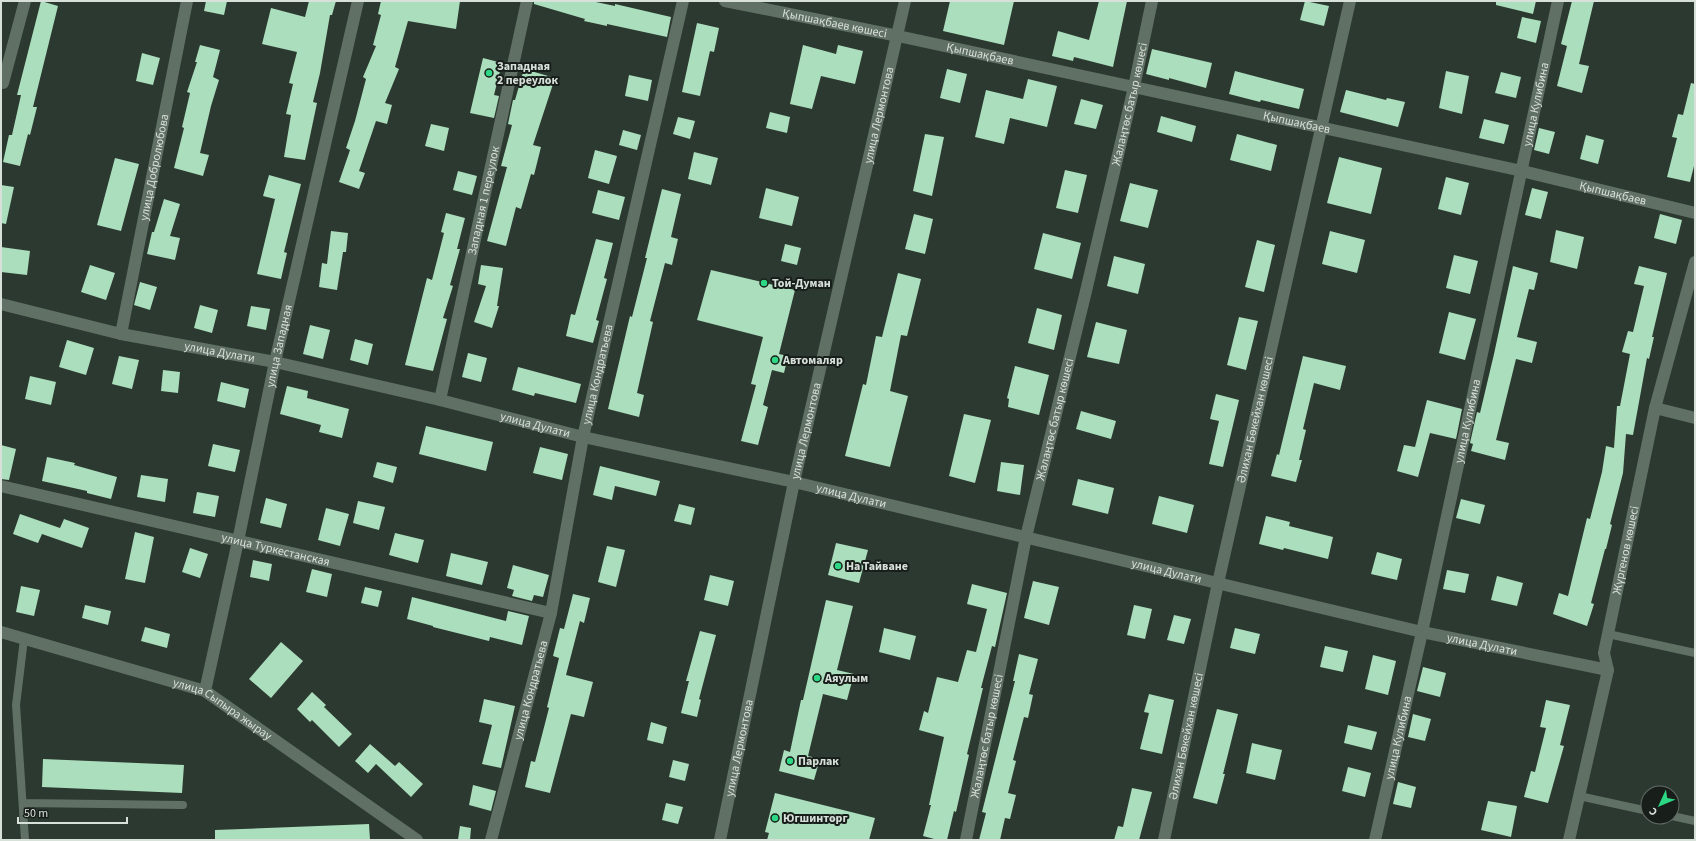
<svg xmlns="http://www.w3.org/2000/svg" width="1696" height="841" font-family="'Source Sans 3',sans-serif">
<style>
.building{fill:#abdebc}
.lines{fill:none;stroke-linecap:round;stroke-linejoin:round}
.lane{stroke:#617065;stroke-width:8}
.street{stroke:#617065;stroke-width:12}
.secondary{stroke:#617065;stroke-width:12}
.poi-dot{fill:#2cd884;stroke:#181f1a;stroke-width:1.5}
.labels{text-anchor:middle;stroke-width:4;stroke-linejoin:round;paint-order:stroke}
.street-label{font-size:12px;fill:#d8e0da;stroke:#181f1a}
.poi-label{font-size:12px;font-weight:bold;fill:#d8e0da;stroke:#181f1a;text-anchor:start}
</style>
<rect width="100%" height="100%" fill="#2c3930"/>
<!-- building -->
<path class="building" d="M41,1L58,6L33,107H37L30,135L28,134L20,166L3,162L9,135H12L21,95H17Z
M206,1H227L224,15L204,11Z
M309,1H336L332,15H330L320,73L313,102L317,103L305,160L284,157L291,115L286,114L293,84L289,83L297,52L262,44L271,8L305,17Z
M381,1H460L456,29L408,21L395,67L399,69L385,103L392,105L387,124L376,121L359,171L365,173L359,189L339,182L350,150L346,148L355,121L366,79L363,77L376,46L373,45L381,15L378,14Z
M534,1H591L615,6V4L671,17L667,37L607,24V26L584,21L585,19L534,4Z
M950,1H1014L1004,45L943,31Z
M1099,1H1127L1113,67L1074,57L1073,61L1052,56L1058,31L1089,40Z
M1305,1L1329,6L1324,26L1300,20Z
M1496,1H1536L1533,14L1496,5Z
M1572,1H1594L1579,64L1589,66L1582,93L1557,86L1567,46L1561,44Z
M1522,17L1541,21L1536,43L1517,38Z
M697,23L719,28L714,52L710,51L700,96L682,92Z
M200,45L220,50L213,77L219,80L211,106L200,153L209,155L203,176L174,168L184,128L182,127L190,93L187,92L197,62H195Z
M803,45L836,54L838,45L863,51L855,84L821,76L812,109L790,104Z
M1152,49L1212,63L1206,88L1169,78V80L1146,74Z
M142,53L160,58L153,85L136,81Z
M483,58L502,63L494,95L499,96L494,118L470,113Z
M524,69L555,78L533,145L541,147L534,175L531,174L521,209L516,207L506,246L487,241L507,167L501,166L512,125L508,124L513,100H515Z
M947,69L967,74L960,103L940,98Z
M1235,71L1304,89L1299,109L1261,100L1260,102L1229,94Z
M1446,71L1469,76L1462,114L1439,108Z
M1501,72L1521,77L1516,98L1495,93Z
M629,75L652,80L648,101L625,96Z
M1028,79L1057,86L1047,127L1010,118L1004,144L975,137L986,90L1023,99Z
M1691,83L1695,84V162L1690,182L1667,177L1677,138L1672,137L1678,114L1683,115Z
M1346,90L1386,100L1387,98L1405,102L1398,127L1340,112Z
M1081,99L1103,105L1096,129L1074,124Z
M770,112L790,117L787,133L766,128Z
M1161,116L1196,126L1192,142L1157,132Z
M678,117L695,121L690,139L673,134Z
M1484,119L1509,125L1504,144L1479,138Z
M431,124L449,128L444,151L425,146Z
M1539,128L1555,132L1549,154L1534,150Z
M623,130L641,135L637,150L619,145Z
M925,134L944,137L932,196L913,191Z
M1237,134L1277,145L1271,171L1230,160Z
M1586,135L1604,140L1598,164L1580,159Z
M595,150L617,156L609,184L588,178Z
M694,152L718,158L711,185L688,179Z
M1339,157L1382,168L1371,214L1327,203Z
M115,158L139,164L121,231L97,225Z
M1065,170L1087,175L1078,213L1056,208Z
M458,171L477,176L472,195L453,190Z
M269,175L301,184L284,252L287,253L281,279L257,274L275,199L263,196Z
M1446,177L1469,183L1461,215L1438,209Z
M1130,183L1158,190L1148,228L1120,221Z
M1,185L14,187L6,224L1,223Z
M766,188L799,197L792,226L759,218Z
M1532,188L1548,192L1541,219L1525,215Z
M662,189L681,194L671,237L678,239L672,265L665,263L650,321L653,322L637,393L644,395L639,417L608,409L630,316L632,317L647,258H645Z
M598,190L625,197L619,220L592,213Z
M164,199L180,204L170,236L180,238L175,260L147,254L152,232H154Z
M446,213L465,218L457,249H460L450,285L453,286L443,318L447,319L433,371L405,365L427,278L432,280L444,233L441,232Z
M914,214L933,219L925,254L905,249Z
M1660,214L1682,220L1676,244L1654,238Z
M1556,230L1584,237L1577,269L1550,262Z
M331,231L348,233L346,252H343L337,290L319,287L322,263L327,264Z
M1330,231L1365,240L1357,273L1322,264Z
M1043,233L1081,243L1072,279L1034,269Z
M596,239L613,243L604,278L607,279L596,320L599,321L593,343L566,336L571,314L575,315Z
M1257,240L1275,245L1264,292L1245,287Z
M785,244L801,248L797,265L781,261Z
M1,247L30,251L27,275L1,272Z
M1454,255L1478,261L1470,294L1446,288Z
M1114,256L1145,264L1138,294L1107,286Z
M90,265L115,273L106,300L81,292Z
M481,265L503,268L497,306H499L492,328L474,322L486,286L478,284Z
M1513,266L1538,273L1534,290L1529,289L1517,337L1537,342L1532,363L1516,359L1496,440L1509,443L1505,460L1471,451L1473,444L1470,443L1477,412L1480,413L1494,354Z
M1639,266L1667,273L1652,337H1654L1649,359L1647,358L1633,435L1626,434L1623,473L1610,524L1612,525L1606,549H1605L1591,603L1594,604L1587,626L1553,614L1559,593L1568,596L1587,518L1590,519L1602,472L1606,446L1614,448L1617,406H1620L1630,354L1622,352L1628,331L1633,332L1644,286L1634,284Z
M711,270L795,290L779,354L788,356L784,373L772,370L763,405L768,407L758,445L741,441L756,385L751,384L763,337L697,320Z
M898,273L921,279L907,336L901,335L890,391L908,396L890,467L845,456L863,384L866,385L876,336L882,337Z
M140,282L157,287L150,310L134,305Z
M200,305L218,310L212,333L194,328Z
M251,306L270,309L266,330L247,326Z
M1037,308L1062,315L1054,350L1028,343Z
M1449,312L1476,319L1465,360L1439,353Z
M1239,317L1258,321L1246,370L1227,365Z
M1096,322L1127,330L1119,364L1087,357Z
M310,325L330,330L323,359L303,354Z
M355,339L373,344L368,365L350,360Z
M67,340L94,348L86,375L59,367Z
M468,353L487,358L481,382L462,377Z
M119,356L139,360L132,389L112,384Z
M1303,356L1346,366L1340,390L1314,383L1303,429L1306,430L1299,460H1302L1296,482L1271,476L1277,454L1279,455Z
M1015,366L1049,375L1039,415L1008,407L1009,399L1007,398Z
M518,367L581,384L576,403L535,393L534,396L512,390Z
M163,370L180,372L178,393L161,391Z
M30,376L56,382L51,405L25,399Z
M221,382L249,389L245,408L217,401Z
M287,386L308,391L307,398L349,409L342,438L319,432L321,425L280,414Z
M1216,394L1239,400L1223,467L1209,464L1219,421L1210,419Z
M1427,400L1462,409L1456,439L1430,433L1418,477L1397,471L1404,445L1415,447Z
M1081,411L1116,421L1111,439L1076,429Z
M964,414L991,420L975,483L949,476Z
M426,426L493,442L486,471L419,454Z
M213,444L240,450L235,472L208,466Z
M1,445L16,449L9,480L1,479Z
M540,447L568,454L562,480L533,473Z
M47,457L75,463L74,465L117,477L111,499L87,493V491L42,481Z
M377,462L397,467L393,483L373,477Z
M1001,462L1024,465L1020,495L997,491Z
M600,466L660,481L656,496L615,486L612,500L593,495Z
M141,475L168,479L165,502L137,497Z
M1078,479L1114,488L1108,514L1072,505Z
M197,492L219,496L215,517L193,513Z
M1159,496L1194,505L1187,533L1152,524Z
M266,498L287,504L281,528L260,523Z
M1461,499L1485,505L1480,524L1456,518Z
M358,501L385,507L379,530L353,523Z
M679,504L695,508L691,525L674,521Z
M326,508L349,514L340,546L318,540Z
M20,514L60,528L64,519L89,528L82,548L42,534L38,543L13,534Z
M1266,516L1290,522L1289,526L1333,537L1328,559L1284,548L1283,550L1259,544Z
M135,532L154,537L145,583L125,579Z
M395,533L424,540L418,563L389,555Z
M836,543L868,550L859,583L828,575Z
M607,546L625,550L616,587L598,582Z
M190,548L208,554L200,578L182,572Z
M1377,552L1402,559L1397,580L1371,574Z
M451,553L488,562L482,585L446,576Z
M253,560L272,564L269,581L250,577Z
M513,565L549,575L543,597L534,595L532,601L512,596L514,590L507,588Z
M312,569L332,574L327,597L306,592Z
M1447,570L1469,574L1465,593L1443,589Z
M710,575L734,581L728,606L704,600Z
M1497,576L1523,583L1517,606L1491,600Z
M1033,581L1059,587L1049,625L1024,618Z
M972,584L1007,593L995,647L992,646L981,688H983L967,754L969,755L956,812L954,811L947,840H938L923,836L931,805H929L944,737L919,730L924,711L928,713L937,677L958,682L967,650L976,652L987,609L967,604Z
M21,586L40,590L34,616L16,612Z
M365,587L382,591L378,607L361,603Z
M573,594L590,598L584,623L580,621L566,675L593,682L584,717L571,714L550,793L525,787L531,761L535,762L549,708L547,707L559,658L553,656L560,628L564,629Z
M412,597L506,621L508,611L529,616L522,645L490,637L489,641L433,627V626L407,619Z
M826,600L853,606L837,670L854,674L847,700L823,694L808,756L820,759L814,780L779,771L784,750L790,752L801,700H803Z
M85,605L111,611L108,625L82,618Z
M1134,605L1152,609L1145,639L1127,635Z
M1174,615L1191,619L1184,644L1167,640Z
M145,627L170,634L167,648L141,641Z
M884,628L916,636L910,660L879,652Z
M1235,628L1260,634L1255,654L1230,648Z
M700,631L716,635L699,699L701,700L697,717L681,713L689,681H686Z
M281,642L303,661L271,698L249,679Z
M1325,646L1348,651L1343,672L1320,667Z
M1019,654L1038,659L1029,694L1033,695L1028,718L1024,717L1013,760L1016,761L1008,793L1016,795L1010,819L1005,818L1000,840H979L986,813L982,812L1015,681H1013Z
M1373,655L1396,661L1388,695L1365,689Z
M1423,667L1446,673L1440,697L1417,691Z
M312,692L326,705L324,707L352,734L339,747L312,720L310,722L297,709Z
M1149,694L1174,700L1162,754L1140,749L1149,713L1144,712Z
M484,699L515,706L501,768L482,764L492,725L479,722Z
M1546,700L1570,705L1560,745L1564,746L1548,803L1524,797L1531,771L1535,772L1546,728L1540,727Z
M1217,709L1238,714L1223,774H1225L1217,804L1193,798Z
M1413,714L1431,719L1425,741L1408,737Z
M651,722L667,727L663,744L647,740Z
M1348,725L1377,732L1372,750L1344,743Z
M1252,743L1282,750L1275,780L1246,773Z
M370,744L395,766L399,762L423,784L411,797L376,764L368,773L355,761Z
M43,759L184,765L182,793L42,787Z
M673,760L689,764L685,781L669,777Z
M1348,767L1371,773L1365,797L1342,791Z
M1398,782L1416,787L1411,808L1393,804Z
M473,785L496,791L491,811L469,805Z
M1132,788L1152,792L1139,840H1114L1118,826L1123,827Z
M775,793L875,818L869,840H767L769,833L765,832Z
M1488,801L1517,806L1511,837L1481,830Z
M666,803L683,807L678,824L662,820Z
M369,824L370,840H215V830Z
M460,826L471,828L470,840H458Z"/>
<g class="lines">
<!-- lane -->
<path class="lane" d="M1608,634L1695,653
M24,639L16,705L25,840
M1579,796L1648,811
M23,803L183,805
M1672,816L1695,821"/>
<!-- street -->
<g class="street">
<path id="s1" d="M725,1L898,36"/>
<path d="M3,83L25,1"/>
<path id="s2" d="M1,304L121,334L275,362L440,400L583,437L794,482L1422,632L1608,670"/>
<path id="s3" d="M121,334L187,1"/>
<path id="s4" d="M440,400L527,1"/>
<path d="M1655,408L1695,418"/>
<path id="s5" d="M1,486L551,613"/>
<path id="s6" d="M1,632L205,691L417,840"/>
<path id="s7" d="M205,691L238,541L275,362L358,1"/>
<path id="s8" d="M491,840L551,613L583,437L683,1"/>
<path id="s9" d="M966,840L1026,537L1086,291L1134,87L1152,1"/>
<path id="s10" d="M1164,840L1218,583L1350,1"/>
<path id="s11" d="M1375,840L1422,632L1558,1"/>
<path id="s12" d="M1569,840L1608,670L1604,653L1655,408L1695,262"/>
</g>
<!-- secondary -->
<g class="secondary">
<path id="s13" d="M898,36L1522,171L1695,213"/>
<path id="s14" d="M720,840L794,482L905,1"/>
</g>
</g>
<!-- markers -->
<g class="poi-dot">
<circle cx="489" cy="73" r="4"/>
<circle cx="764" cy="283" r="4"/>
<circle cx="775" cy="360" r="4"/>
<circle cx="838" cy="566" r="4"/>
<circle cx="817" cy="678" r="4"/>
<circle cx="790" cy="761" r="4"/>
<circle cx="775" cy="818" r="4"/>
</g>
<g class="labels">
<!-- street labels -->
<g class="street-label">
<text dy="4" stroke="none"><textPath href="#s1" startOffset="112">Қыпшақбаев көшесі</textPath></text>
<text dy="4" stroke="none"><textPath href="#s13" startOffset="84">Қыпшақбаев</textPath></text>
<text dy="4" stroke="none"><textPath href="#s9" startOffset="754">Жалаңтөс батыр көшесі</textPath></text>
<text dy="4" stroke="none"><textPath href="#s11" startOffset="753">улица Кулибина</textPath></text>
<text dy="4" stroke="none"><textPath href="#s14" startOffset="742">улица Лермонтова</textPath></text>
<text dy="4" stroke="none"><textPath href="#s13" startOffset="408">Қыпшақбаев</textPath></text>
<text dy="4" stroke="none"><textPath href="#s3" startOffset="170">улица Добролюбова</textPath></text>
<text dy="4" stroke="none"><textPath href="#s13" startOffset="732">Қыпшақбаев</textPath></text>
<text dy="4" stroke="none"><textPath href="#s4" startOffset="204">Западная 1 переулок</textPath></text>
<text dy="4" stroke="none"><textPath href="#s7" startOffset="353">улица Западная</textPath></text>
<text dy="4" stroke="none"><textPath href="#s2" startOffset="224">улица Дулати</textPath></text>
<text dy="4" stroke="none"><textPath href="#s8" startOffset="478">улица Кондратьева</textPath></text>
<text dy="4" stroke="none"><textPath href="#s9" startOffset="430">Жалаңтөс батыр көшесі</textPath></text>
<text dy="4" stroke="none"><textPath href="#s10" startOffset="430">Әлихан Бөкейхан көшесі</textPath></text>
<text dy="4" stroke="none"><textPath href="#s11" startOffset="429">улица Кулибина</textPath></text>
<text dy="4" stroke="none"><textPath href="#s2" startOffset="548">улица Дулати</textPath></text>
<text dy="4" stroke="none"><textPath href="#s14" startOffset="418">улица Лермонтова</textPath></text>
<text dy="4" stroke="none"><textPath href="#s2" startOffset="872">улица Дулати</textPath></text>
<text dy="4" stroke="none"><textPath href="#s5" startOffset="282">улица Туркестанская</textPath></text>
<text dy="4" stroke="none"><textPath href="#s12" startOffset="297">Жүргенов көшесі</textPath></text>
<text dy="4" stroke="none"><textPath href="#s2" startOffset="1196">улица Дулати</textPath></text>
<text dy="4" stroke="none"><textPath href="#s2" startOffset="1520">улица Дулати</textPath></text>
<text dy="4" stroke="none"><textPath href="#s8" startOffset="155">улица Кондратьева</textPath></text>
<text dy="4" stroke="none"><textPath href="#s6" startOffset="236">улица Сыпыра жырау</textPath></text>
<text dy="4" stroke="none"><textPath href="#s9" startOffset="106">Жалаңтөс батыр көшесі</textPath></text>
<text dy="4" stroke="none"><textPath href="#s10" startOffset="106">Әлихан Бөкейхан көшесі</textPath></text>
<text dy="4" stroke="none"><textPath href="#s11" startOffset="105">улица Кулибина</textPath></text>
<text dy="4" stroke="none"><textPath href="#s14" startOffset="94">улица Лермонтова</textPath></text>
</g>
<!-- poi labels -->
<g class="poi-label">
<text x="497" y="70">Западная<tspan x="497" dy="14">2 переулок</tspan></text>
<text x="772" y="287">Той-Думан</text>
<text x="783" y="364">Автомаляр</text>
<text x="846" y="570">На Тайване</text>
<text x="825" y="682">Аяулым</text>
<text x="798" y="765">Парлак</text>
<text x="783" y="822">Югшинторг</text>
</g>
</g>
<!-- border -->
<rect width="1696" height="841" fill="none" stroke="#d8e0da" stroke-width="4"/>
<!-- north arrow -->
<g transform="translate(1660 805) rotate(226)"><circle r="19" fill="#181f1a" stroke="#656c67"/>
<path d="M0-3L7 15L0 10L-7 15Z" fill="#2cd884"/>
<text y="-6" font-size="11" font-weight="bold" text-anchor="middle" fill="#d8e0da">С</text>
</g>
<!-- scale -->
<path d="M18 817v6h109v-6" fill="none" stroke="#d8e0da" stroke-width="2"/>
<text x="24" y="817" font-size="12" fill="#d8e0da" stroke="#181f1a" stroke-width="3" paint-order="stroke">50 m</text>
</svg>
